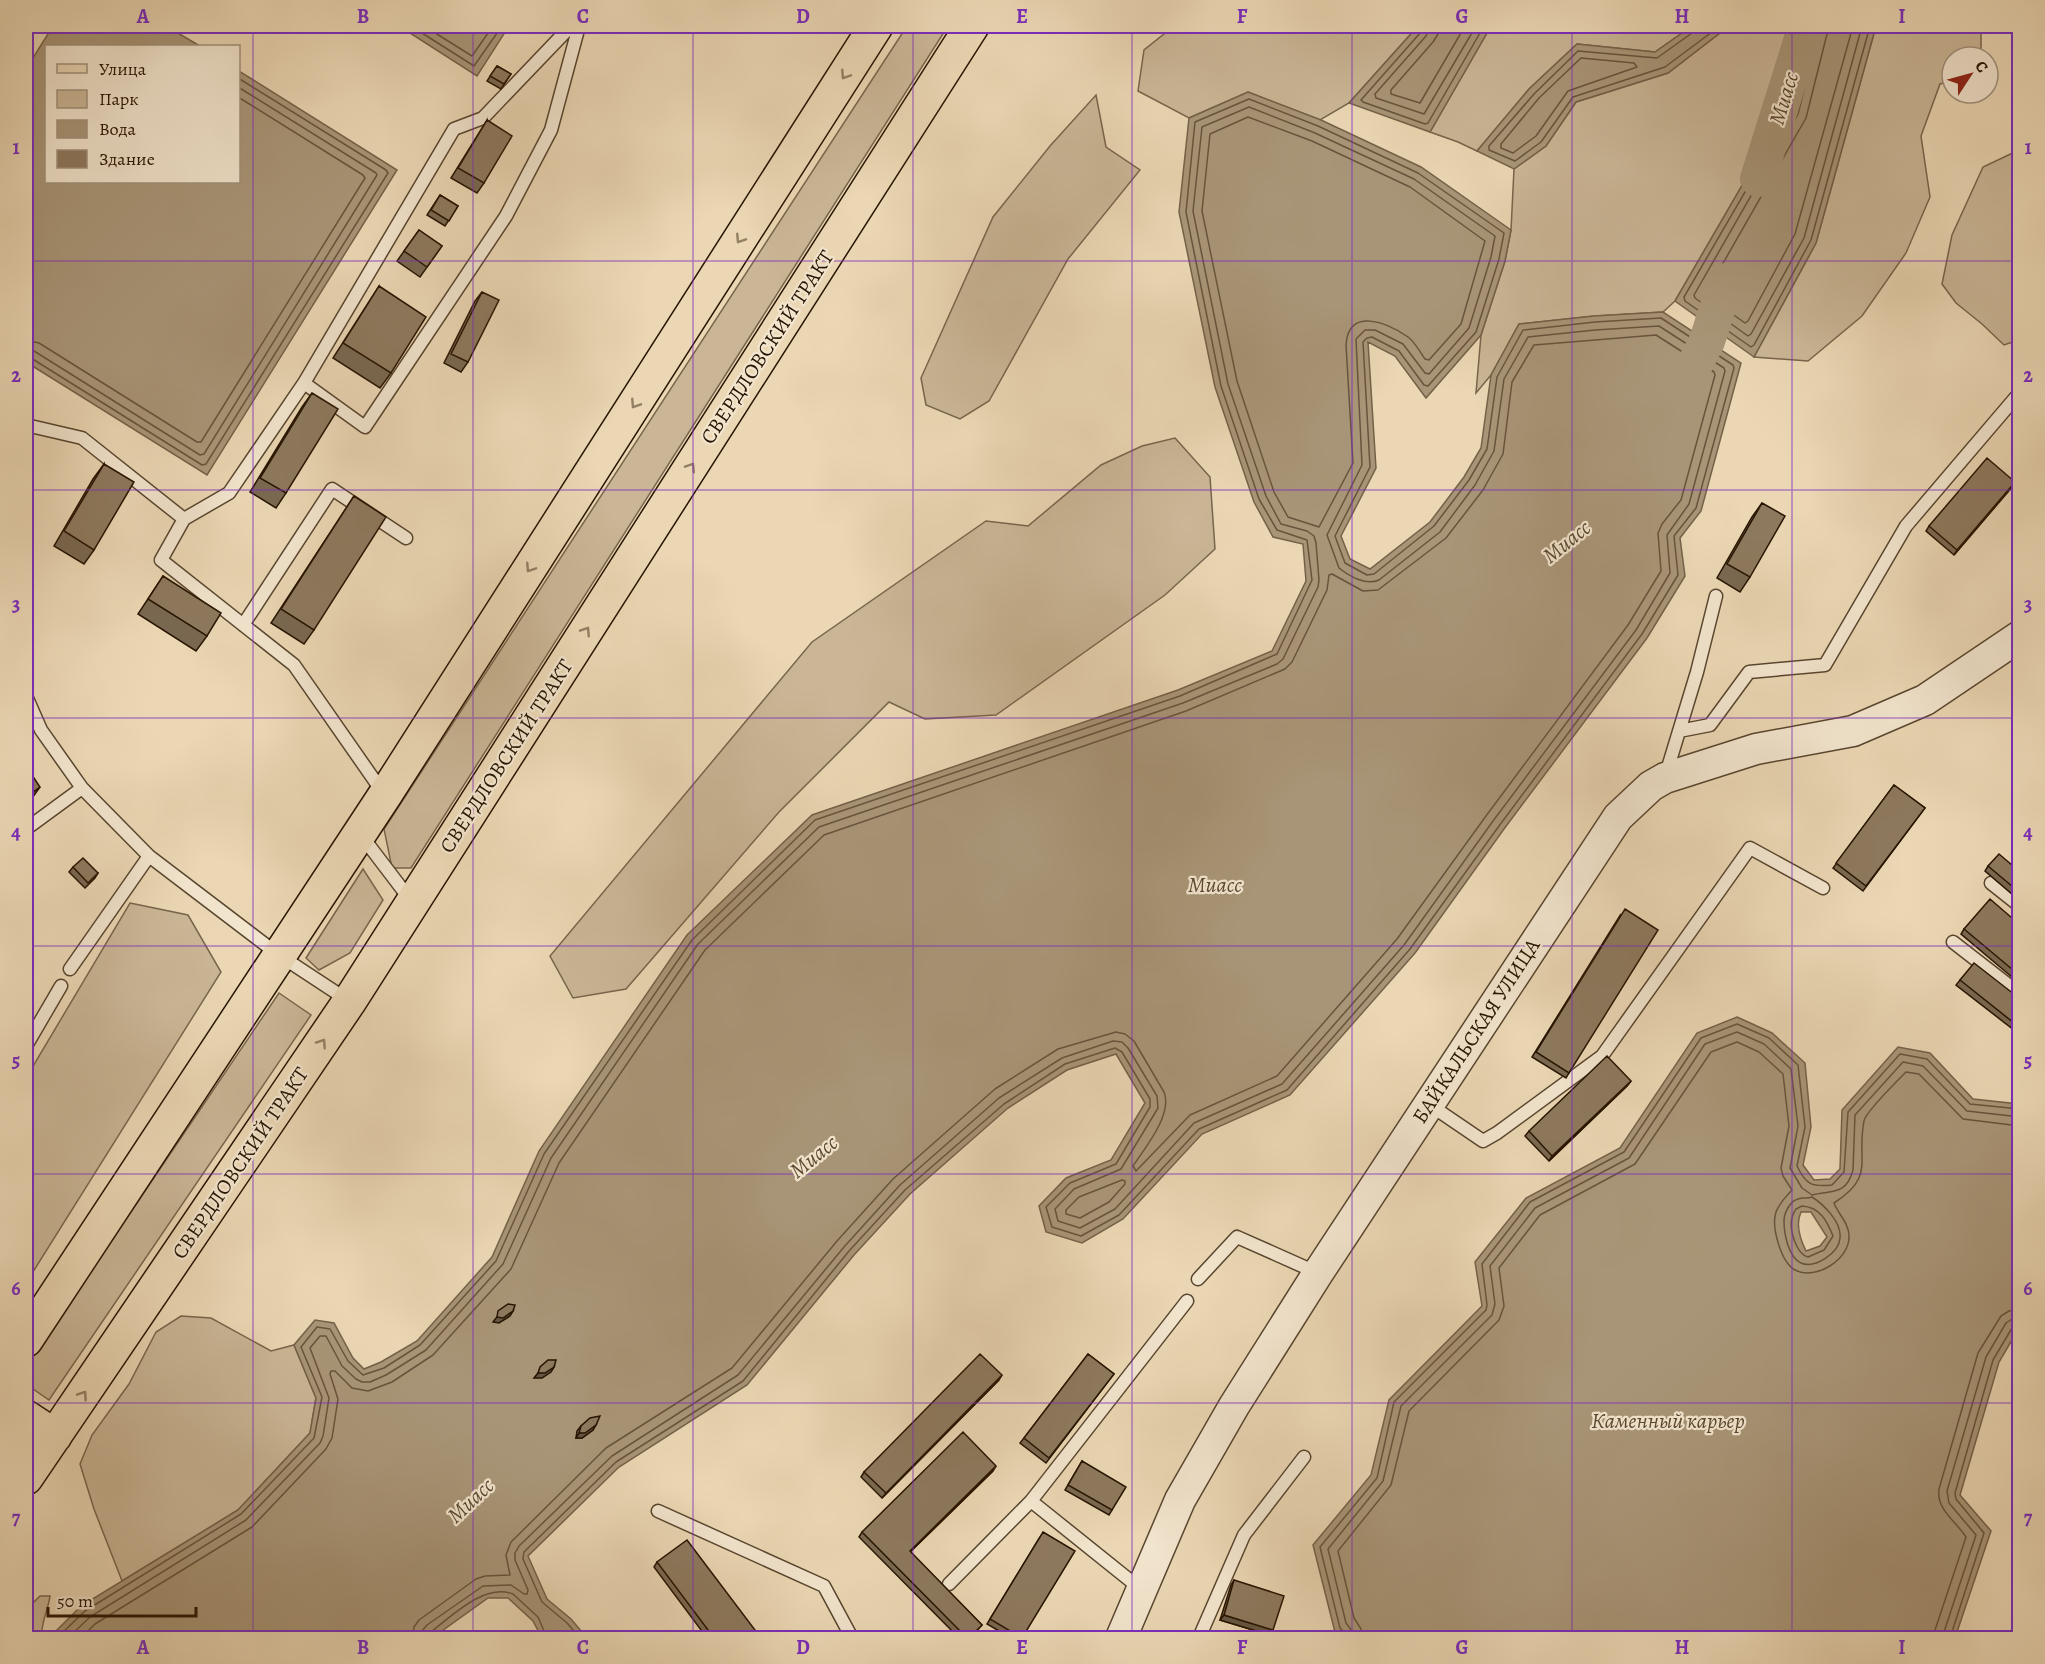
<svg xmlns="http://www.w3.org/2000/svg" width="2045" height="1664" font-family="Alegreya,serif">
<style>
.green{fill:#cab696;stroke:#78654c;stroke-width:1.5}
.water{fill:#a89577;stroke:#746148;stroke-width:1.5;fill-rule:evenodd}
.lines{fill:none;stroke-linecap:round;stroke-linejoin:round}
.shore{stroke:#68543c;stroke-width:1.5}
.river{stroke:#a89577;stroke-width:36}
.service-casing{stroke:#58452e;stroke-width:15}
.tertiary-casing{stroke:#58452e;stroke-width:33}
.primary-casing{stroke:#271401;stroke-width:36}
.service{stroke:#f2e5ce;stroke-width:12}
.tertiary{stroke:#f2e5ce;stroke-width:30}
.primary{stroke:#ebd7b4;stroke-width:33}
.wall{fill:#796851;stroke:#271401;stroke-width:1.5}
.shaded-wall{fill:#635542;stroke:#271401;stroke-width:1.5}
.building{fill:#8d795e;stroke:#271401;stroke-width:1.5}
.oneway{stroke:#937f63}
.grid{fill:none;stroke:#7b2cbf;stroke-width:1.5;stroke-opacity:0.55}
.labels{text-anchor:middle;stroke-width:4.5;stroke-linejoin:round;paint-order:stroke}
.street-label{font-size:21px;fill:#271401;stroke:#f2e5ce}
.water-label{font-size:22px;font-style:italic;fill:#5b4830;stroke:#f2e5ce}
.neatline{fill:none;stroke:#7b2cbf;stroke-width:2}
.grid-label{font-size:20px;text-anchor:middle;font-weight:bold;fill:#7b2cbf}
</style>
<rect width="100%" height="100%" fill="#ebd7b4"/>
<filter id="stains"><feTurbulence type="fractalNoise" baseFrequency=".00333" numOctaves="4"/><feColorMatrix values="0 0 0 0 .2 0 0 0 0 .09 0 0 0 0 .02 0 0 0 .5 -.17"/></filter>
<radialGradient id="worn" r=".72"><stop offset=".6" stop-color="#630" stop-opacity="0"/><stop offset="1" stop-color="#630" stop-opacity=".3"/></radialGradient>
<!-- green -->
<path class="green" d="M907,26H948L411,868H392L384,829Z
M1174,26H1418L1349,103L1320,120L1248,92L1189,118L1138,91L1144,50Z
M1491,26H1692L1655,52L1577,44L1529,89L1477,151L1458,142L1430,132Z
M1729,26H1807L1787,108L1675,301L1663,312L1594,316L1519,324L1491,375L1476,393L1481,335L1505,261L1511,230L1514,169L1546,146L1576,102L1668,73Z
M1876,26H1981V57H1952V81L1940,84L1921,136L1930,197L1906,253L1862,316L1808,361L1754,357L1816,243Z
M1096,95L1106,147L1140,170L1068,259L989,401L960,419L926,405L921,378L993,217L1050,146Z
M2019,150V340L2004,345L1982,324L1956,303L1942,284L1952,235L1983,167Z
M1175,438L1210,477L1215,549L1165,595L996,715L925,719L889,702L779,812L626,989L573,998L550,956L812,642L986,521L1028,526L1101,465L1142,446Z
M363,869L383,900L350,953L319,970L306,958Z
M130,903L188,915L221,972L26,1283V1078Z
M279,993L311,1015L49,1400L26,1384V1367Z
M181,1316L211,1318L271,1351L294,1345L316,1398L310,1433L238,1510L122,1581L94,1509L80,1464L92,1435L129,1384L156,1332Z
M40,1596H50C48,1611 40,1624 42,1638H26V1610Z"/>
<!-- water -->
<path class="water" d="M53,26H166L200,46H46V182H238L239,71L397,170L207,475L26,362V69Z
M399,26H509L477,76Z
M1418,26H1491L1430,132L1349,103Z
M1692,26H1729L1668,73L1576,102L1546,146L1514,169L1477,151L1529,89L1577,44L1655,52Z
M1807,26H1876L1816,243L1754,357L1675,301L1787,108Z
M1248,92L1321,120L1421,167L1511,230L1505,261L1481,335L1426,398L1395,356L1368,342L1376,468L1341,536L1350,559L1370,569L1430,522L1464,477L1481,448L1491,375L1519,324L1594,316L1663,312L1741,363L1701,511L1680,538L1685,576L1647,638L1504,829L1415,953L1290,1095L1202,1134L1123,1219L1082,1243L1046,1232L1039,1206L1066,1178L1111,1160L1145,1103L1116,1054L1067,1070L1008,1108L910,1194L854,1255L747,1385L619,1467L528,1556L547,1599L571,1619L587,1638H542L533,1621L508,1598H488L432,1638H49L81,1606L238,1510L310,1433L316,1398L294,1345L315,1320L334,1323L353,1358L364,1369L381,1362L417,1341L492,1257L539,1151L687,935L812,815L1178,690L1272,651L1306,581L1303,544L1273,537L1254,502L1215,387L1179,212L1189,118Z
M1737,1017L1772,1033L1805,1063L1811,1127L1803,1165L1814,1180L1830,1179L1840,1169L1842,1110L1898,1047L1930,1053L1973,1099L2019,1104V1328L1999,1362L1960,1495L1991,1531L1955,1638H1343L1335,1632L1313,1545L1371,1475L1389,1400L1482,1306L1475,1262L1526,1198L1620,1148L1697,1033ZM1801,1212H1811L1827,1237L1820,1246L1806,1251C1800,1239 1795,1225 1801,1212Z"/>
<g class="lines">
<!-- shore -->
<path class="shore" d="M411,26L474,66L502,26
M424,26L472,56L493,26
M1422,26L1421,32L1361,100L1363,102L1425,124L1428,123L1484,26
M1430,26L1426,36L1375,94L1376,98L1424,114L1476,26
M1439,26L1438,34L1433,42L1391,90V94L1420,103L1465,26
M1695,26L1692,33L1657,58L1578,51L1534,94L1489,146V150L1515,161L1541,142L1573,97L1665,67L1720,26
M1813,26L1792,111L1684,297L1685,301L1751,347L1754,345L1811,240L1870,26
M1820,26L1798,114L1694,295L1695,298L1748,336L1751,334L1804,238L1862,26
M1829,26L1806,118L1706,293L1707,296L1745,323L1748,321L1795,234L1853,26
M1581,58L1634,63L1637,67L1568,91L1536,136L1513,153L1501,148V144L1539,98Z
M1248,117L1312,141L1410,187L1485,241L1461,324L1429,360L1425,359C1420,352 1415,342 1408,337C1388,323 1348,306 1346,345L1353,463L1319,527L1288,517L1274,492L1237,381L1202,211L1210,134Z
M26,340L39,343L197,442H201L365,178L363,175L238,97
M26,349L34,351L200,455L204,454L377,175L376,173L238,87
M26,357L31,358L202,465L206,464L388,173L386,170L238,78
M1122,1180L1125,1181V1184L1109,1202L1080,1218L1066,1214V1210L1079,1197Z
M1812,1197C1823,1204 1842,1222 1840,1238C1839,1253 1815,1269 1801,1263C1788,1257 1784,1233 1784,1221C1784,1213 1790,1201 1798,1199C1803,1197 1807,1199 1812,1197Z
M1802,1206C1820,1207 1827,1221 1833,1236L1824,1250L1808,1257C1796,1254 1789,1229 1792,1218C1792,1217 1795,1210 1796,1209Z
M57,1638L85,1611L241,1514L314,1438L322,1397L301,1347L317,1327L330,1329L348,1361L363,1375L384,1368L420,1345L496,1261L544,1154L692,940L815,820L1180,696L1277,654L1312,580L1307,540L1277,530L1259,499L1221,386L1186,212L1195,122L1249,99L1318,126L1418,173L1504,233L1499,259L1476,332L1428,386L1424,385L1399,351L1372,337L1367,338L1363,342L1370,467L1335,536L1345,563L1367,575L1374,574L1434,526L1469,480L1487,449L1497,377L1523,330L1595,322L1661,318L1733,365L1734,368L1696,508L1674,536L1678,575L1642,634L1499,826L1410,949L1287,1090L1199,1129L1119,1215L1081,1236L1052,1227L1046,1207L1070,1183L1116,1164L1150,1107V1099L1122,1052L1115,1048L1065,1064L1004,1104L905,1190L849,1251L743,1381L616,1462L524,1552L523,1559L542,1602L567,1623L580,1638
M68,1638L90,1617L246,1520L320,1443L323,1436L329,1398L310,1348L320,1336H326L342,1366L356,1379L362,1382H370L386,1375L426,1350L503,1264L551,1158L698,944L819,827L1183,703L1277,664L1283,659L1318,587L1319,580L1316,543L1314,536L1307,531L1281,524L1266,496L1228,384L1193,211L1202,127L1249,107L1315,133L1414,179L1495,236L1491,257L1469,328L1429,374L1425,373L1403,344L1375,330H1365L1356,339L1362,465L1327,535L1339,568C1349,576 1366,586 1379,580L1440,532L1475,485L1494,451L1504,379L1528,337L1595,330L1659,326L1724,368L1725,371L1689,504L1667,535L1670,573L1636,630L1493,821L1404,945L1282,1084L1194,1123L1115,1209L1080,1228L1058,1221L1055,1209L1074,1189L1121,1169L1158,1108L1157,1096L1128,1048L1122,1042L1113,1041L1062,1058L999,1098L900,1185L844,1247L738,1375L612,1456L519,1546L515,1553V1560L528,1590L527,1594H524L511,1585L483,1586L427,1625L422,1631L421,1638
M81,1638L95,1624L252,1527L326,1449L332,1438L338,1399L330,1374L331,1371H335L352,1388L368,1391L392,1382L433,1355L511,1269L559,1163L705,950L824,835L1186,711L1285,669L1292,662L1327,590L1329,575L1332,574L1363,591L1378,590L1446,538L1483,490L1503,454L1512,382L1534,345L1656,335L1714,372L1715,375L1681,500L1662,524L1658,533L1661,571L1628,625L1486,816L1397,939L1277,1076L1190,1115L1136,1171L1133,1166C1145,1148 1173,1114 1164,1092L1134,1041L1125,1034L1116,1032L1058,1049L995,1089L893,1179L837,1241L732,1368L606,1448L511,1542L506,1555L510,1575L485,1576L476,1579L419,1620L414,1627L412,1638
M429,1638L432,1631C453,1615 485,1583 513,1594L538,1617L547,1638
M1346,1638L1345,1633L1340,1628L1320,1547L1377,1478L1394,1402L1486,1310L1487,1305L1482,1264L1530,1202L1624,1152L1701,1038L1737,1024L1769,1038L1798,1065L1805,1127L1797,1166C1806,1185 1812,1187 1832,1185L1844,1172L1848,1112L1900,1054L1927,1059L1970,1104L2020,1109
M1353,1638L1352,1631L1346,1623L1328,1549L1383,1481L1401,1406L1492,1315L1495,1304L1490,1266L1535,1208L1629,1158L1705,1044L1737,1032L1764,1044L1791,1069L1798,1126L1790,1168L1802,1188L1812,1195C1831,1190 1846,1196 1853,1170L1855,1115L1903,1062L1923,1066L1967,1111L2020,1117
M1363,1638L1361,1629L1354,1618L1338,1551L1391,1485L1409,1411L1499,1320L1504,1306L1499,1268L1540,1215L1635,1164L1711,1052L1737,1042L1759,1052L1783,1074L1789,1126L1781,1168L1783,1176L1792,1190C1786,1197 1780,1202 1776,1212C1771,1227 1781,1262 1795,1270C1816,1281 1850,1259 1849,1236C1849,1223 1838,1214 1834,1203C1876,1176 1856,1161 1864,1121C1865,1113 1898,1080 1906,1072L1919,1074L1963,1119L2020,1126
M1933,1638L1935,1630L1966,1537C1956,1521 1936,1510 1939,1489L1978,1353L2001,1316L2009,1311L2020,1309
M1942,1638L1976,1535L1949,1503L1947,1491L1986,1357L2006,1323L2012,1319L2020,1318
M1950,1638L1984,1533L1956,1499L1955,1493L1993,1360L2012,1328L2020,1326"/>
<!-- river -->
<path class="river" d="M1758,179L1806,26
M1684,385L1707,341L1726,281"/>
<!-- service casing -->
<g class="service-casing">
<path id="service" d="M304,383L365,427L506,216L551,130L579,26
M26,425L82,438L184,519
M243,625L332,489L406,538
M26,696L41,730L82,788L149,856L279,955L349,1001
M1679,731L1710,725L1749,672L1825,665L1906,526L2016,397
M1666,774L1697,672L1716,596
M384,794L294,665L161,560L184,519L229,493L304,383L454,129L483,118L571,26
M26,829L82,788
M361,835L412,902
M1991,883L2020,906
M1953,942L2020,994
M70,969L149,856
M26,1046L61,986
M1430,1105L1483,1141L1497,1133L1602,1056L1750,848L1823,888
M1198,1279L1237,1237L1318,1273
M1031,1501L1142,1590
M658,1511L824,1586L852,1638
M949,1584L1031,1501L1187,1301
M1199,1638L1244,1535L1304,1457"/>
</g>
<!-- tertiary casing -->
<g class="tertiary-casing">
<path id="tertiary" d="M1121,1638L1180,1500L1234,1406L1318,1273L1618,817L1651,786L1665,778L1756,749L1853,731L1925,700L2020,636"/>
</g>
<!-- primary casing -->
<g class="primary-casing">
<path id="primary" d="M26,1340L385,795L876,26
M26,1417L55,1436
M26,1478L349,1002L972,26"/>
</g>
<!-- service -->
<use href="#service" class="service"/>
<!-- tertiary -->
<use href="#tertiary" class="tertiary"/>
<!-- primary -->
<use href="#primary" class="primary"/>
</g>
<!-- wall -->
<path class="wall" d="M497,66L511,74L501,89L487,81Z
M487,120L484,183L477,193L451,178Z
M440,195L458,206L445,226L427,215Z
M419,230L442,246L420,277L397,261Z
M379,286L391,373L380,388L333,358Z
M482,292L468,362L461,372L444,363L475,301Z
M312,393L286,493L276,508L250,492L302,407Z
M104,464L94,550L84,564L54,546L93,479Z
M2012,487L1954,555L1926,531L1929,526Z
M354,496L314,630L304,644L271,623Z
M1762,503L1750,577L1740,592L1717,578L1752,517Z
M163,576L207,636L196,651L138,614Z
M2019,749V757L2016,754Z
M1894,785L1925,808L1863,891L1833,868Z
M1988,866L2019,871V900L1985,871Z
M73,867L98,873L95,878L85,888L69,872Z
M1621,914L1569,1073L1566,1078L1532,1057Z
M2019,924V983L1961,934L1964,929Z
M1960,980L2019,998V1034L1956,985Z
M1631,1081L1627,1086L1549,1161L1525,1136L1529,1131Z
M1088,1354L1114,1374L1046,1463L1020,1443Z
M999,1380L882,1498L861,1477L864,1472Z
M581,1426L593,1430L582,1438H576L577,1431Z
M1082,1461L1112,1510L1109,1515L1065,1490Z
M993,1471L910,1552L982,1625L970,1638H959L859,1537L862,1532Z
M1040,1537L1022,1638H1011L987,1624Z
M657,1562L761,1638H707L654,1567Z
M1234,1580L1273,1630L1270,1635L1220,1620L1231,1585Z"/>
<!-- shaded-wall -->
<path class="shaded-wall" d="M2015,482L2012,487L1954,555L1957,550Z
M40,787L30,801L26,804V797Z
M1631,1081L1627,1086L1549,1161L1552,1156Z
M513,1311L510,1316L499,1323L493,1322L497,1317Z
M554,1367L551,1372L542,1378H534L538,1373Z
M1002,1375L999,1380L882,1498L886,1493Z
M596,1425L593,1430L582,1438H576L579,1433Z
M996,1466L993,1471L906,1556L910,1551Z
M1224,1615L1273,1630L1270,1635L1220,1620Z"/>
<!-- building -->
<path class="building" d="M497,66L511,74L504,84L490,76Z
M487,120L512,136L484,183L458,168Z
M440,195L458,206L449,221L431,210Z
M419,230L442,246L427,267L404,251Z
M379,286L426,317L391,373L343,343Z
M482,292L499,300L468,362L451,354Z
M312,393L338,409L286,493L260,478Z
M1987,458L2015,482L1957,550L1929,526Z
M104,464L134,482L94,550L64,531Z
M354,496L386,517L314,630L281,609Z
M1762,503L1785,516L1750,577L1727,564Z
M163,576L221,613L207,636L148,599Z
M26,766L40,787L26,797Z
M1894,785L1925,808L1866,886L1836,863Z
M1999,854L2019,871V892L1988,866Z
M83,858L98,873L88,883L73,867Z
M1990,899L2019,924V975L1964,929Z
M1625,909L1658,930L1569,1073L1536,1052Z
M1974,963L2019,998V1027L1960,980Z
M1607,1056L1631,1081L1552,1156L1529,1131Z
M508,1304L515,1305L513,1311L503,1318L497,1317L498,1311Z
M980,1354L1002,1375L886,1493L864,1472Z
M1088,1354L1114,1374L1049,1458L1024,1438Z
M548,1360H556L554,1367L545,1373H538L540,1367Z
M600,1416L596,1425L585,1433H579L581,1426L590,1418Z
M963,1432L996,1466L910,1551L982,1625L969,1638H967L862,1532Z
M1082,1461L1126,1487L1112,1510L1068,1485Z
M1043,1532L1075,1551L1022,1638L990,1619Z
M687,1540L761,1638H714L657,1562Z
M1234,1580L1284,1596L1273,1630L1224,1615Z
M796,1633L800,1638H788Z"/>
<!-- one-way arrows -->
<defs><path id="oneway-chevron" d="M-2-3.5L2.5 0L-2 3.5" fill="none" stroke-width="1.6" stroke-linecap="round" stroke-linejoin="round" transform="scale(1.5)"/></defs>
<g class="oneway">
<use href="#oneway-chevron" transform="translate(845 75) rotate(123)"/>
<use href="#oneway-chevron" transform="translate(740 239) rotate(123)"/>
<use href="#oneway-chevron" transform="translate(635 404) rotate(123)"/>
<use href="#oneway-chevron" transform="translate(691 467) rotate(-57)"/>
<use href="#oneway-chevron" transform="translate(530 568) rotate(123)"/>
<use href="#oneway-chevron" transform="translate(586 631) rotate(-57)"/>
<use href="#oneway-chevron" transform="translate(322 1043) rotate(-56)"/>
<use href="#oneway-chevron" transform="translate(83 1395) rotate(-56)"/>
</g>
<!-- grid -->
<path class="grid" d="M253,26V1638M473,26V1638M693,26V1638M913,26V1638M1132,26V1638M1352,26V1638M1572,26V1638M1792,26V1638M26,261H2020M26,490H2020M26,718H2020M26,946H2020M26,1174H2020M26,1403H2020"/>
<g class="labels">
<!-- street labels -->
<g class="street-label">
<text transform="translate(767 347) rotate(-57)" y="7">СВЕРДЛОВСКИЙ ТРАКТ</text>
<text transform="translate(506 756) rotate(-57)" y="7">СВЕРДЛОВСКИЙ ТРАКТ</text>
<text transform="translate(1476 1031) rotate(-57)" y="7">БАЙКАЛЬСКАЯ УЛИЦА</text>
<text transform="translate(240 1163) rotate(-56)" y="7">СВЕРДЛОВСКИЙ ТРАКТ</text>
</g>
<!-- water labels -->
<g class="water-label">
<text transform="translate(1783 98) rotate(-73)" y="8">Миасс</text>
<text transform="translate(1566 541) rotate(-39)" y="8">Миасс</text>
<text x="1215" y="892">Миасс</text>
<text transform="translate(813 1156) rotate(-39)" y="8">Миасс</text>
<text x="1668" y="1428">Каменный карьер</text>
<text transform="translate(470 1500) rotate(-43)" y="8">Миасс</text>
</g>
</g>
<!-- margin -->
<rect width="2045" height="1664" fill="none" stroke="#ebd7b4" stroke-width="66"/>
<!-- legend -->
<rect x="45" y="45" width="195" height="138" fill="#f2e5ce" stroke="#a1917c" stroke-width="1.5"/>
<rect x="57" y="64" width="30" height="9" fill="#ebd7b4" stroke="#a1917c" stroke-width="1.5"/>
<text x="99" y="75" font-size="18" fill="#271401">Улица</text>
<rect x="57" y="90" width="30" height="18" fill="#cab696" stroke="#a1917c" stroke-width="1.5"/>
<text x="99" y="105" font-size="18" fill="#271401">Парк</text>
<rect x="57" y="120" width="30" height="18" fill="#a89577" stroke="#a1917c" stroke-width="1.5"/>
<text x="99" y="135" font-size="18" fill="#271401">Вода</text>
<rect x="57" y="150" width="30" height="18" fill="#8d795e" stroke="#a1917c" stroke-width="1.5"/>
<text x="99" y="165" font-size="18" fill="#271401">Здание</text>
<!-- north arrow -->
<g transform="translate(1970 75) rotate(54)"><circle r="28" fill="#f2e5ce" stroke="#a1917c" stroke-width="1.5"/>
<path d="M0-4.5L10 22L0 15L-10 22Z" fill="#8f2418"/>
<text y="-9" font-size="16" font-weight="bold" text-anchor="middle" fill="#271401">С</text>
</g>
<!-- scale -->
<path d="M48 1607v9h148v-9" fill="none" stroke="#271401" stroke-width="3"/>
<text x="57" y="1607" font-size="18" fill="#271401" stroke="#f2e5ce" stroke-width="4.5" paint-order="stroke">50 m</text>
<rect x="33" y="33" width="1979" height="1598" class="neatline"/>
<g class="grid-label">
<text x="143" y="23">A</text>
<text x="363" y="23">B</text>
<text x="583" y="23">C</text>
<text x="803" y="23">D</text>
<text x="1022" y="23">E</text>
<text x="1242" y="23">F</text>
<text x="1462" y="23">G</text>
<text x="1682" y="23">H</text>
<text x="1902" y="23">I</text>
<text x="16" y="154">1</text>
<text x="2028" y="154">1</text>
<text x="16" y="382">2</text>
<text x="2028" y="382">2</text>
<text x="16" y="611">3</text>
<text x="2028" y="611">3</text>
<text x="16" y="839">4</text>
<text x="2028" y="839">4</text>
<text x="16" y="1067">5</text>
<text x="2028" y="1067">5</text>
<text x="16" y="1295">6</text>
<text x="2028" y="1295">6</text>
<text x="16" y="1524">7</text>
<text x="2028" y="1524">7</text>
<text x="143" y="1654">A</text>
<text x="363" y="1654">B</text>
<text x="583" y="1654">C</text>
<text x="803" y="1654">D</text>
<text x="1022" y="1654">E</text>
<text x="1242" y="1654">F</text>
<text x="1462" y="1654">G</text>
<text x="1682" y="1654">H</text>
<text x="1902" y="1654">I</text>
</g>
<rect width="100%" height="100%" filter="url(#stains)"/>
<rect width="100%" height="100%" fill="url(#worn)"/>
</svg>
